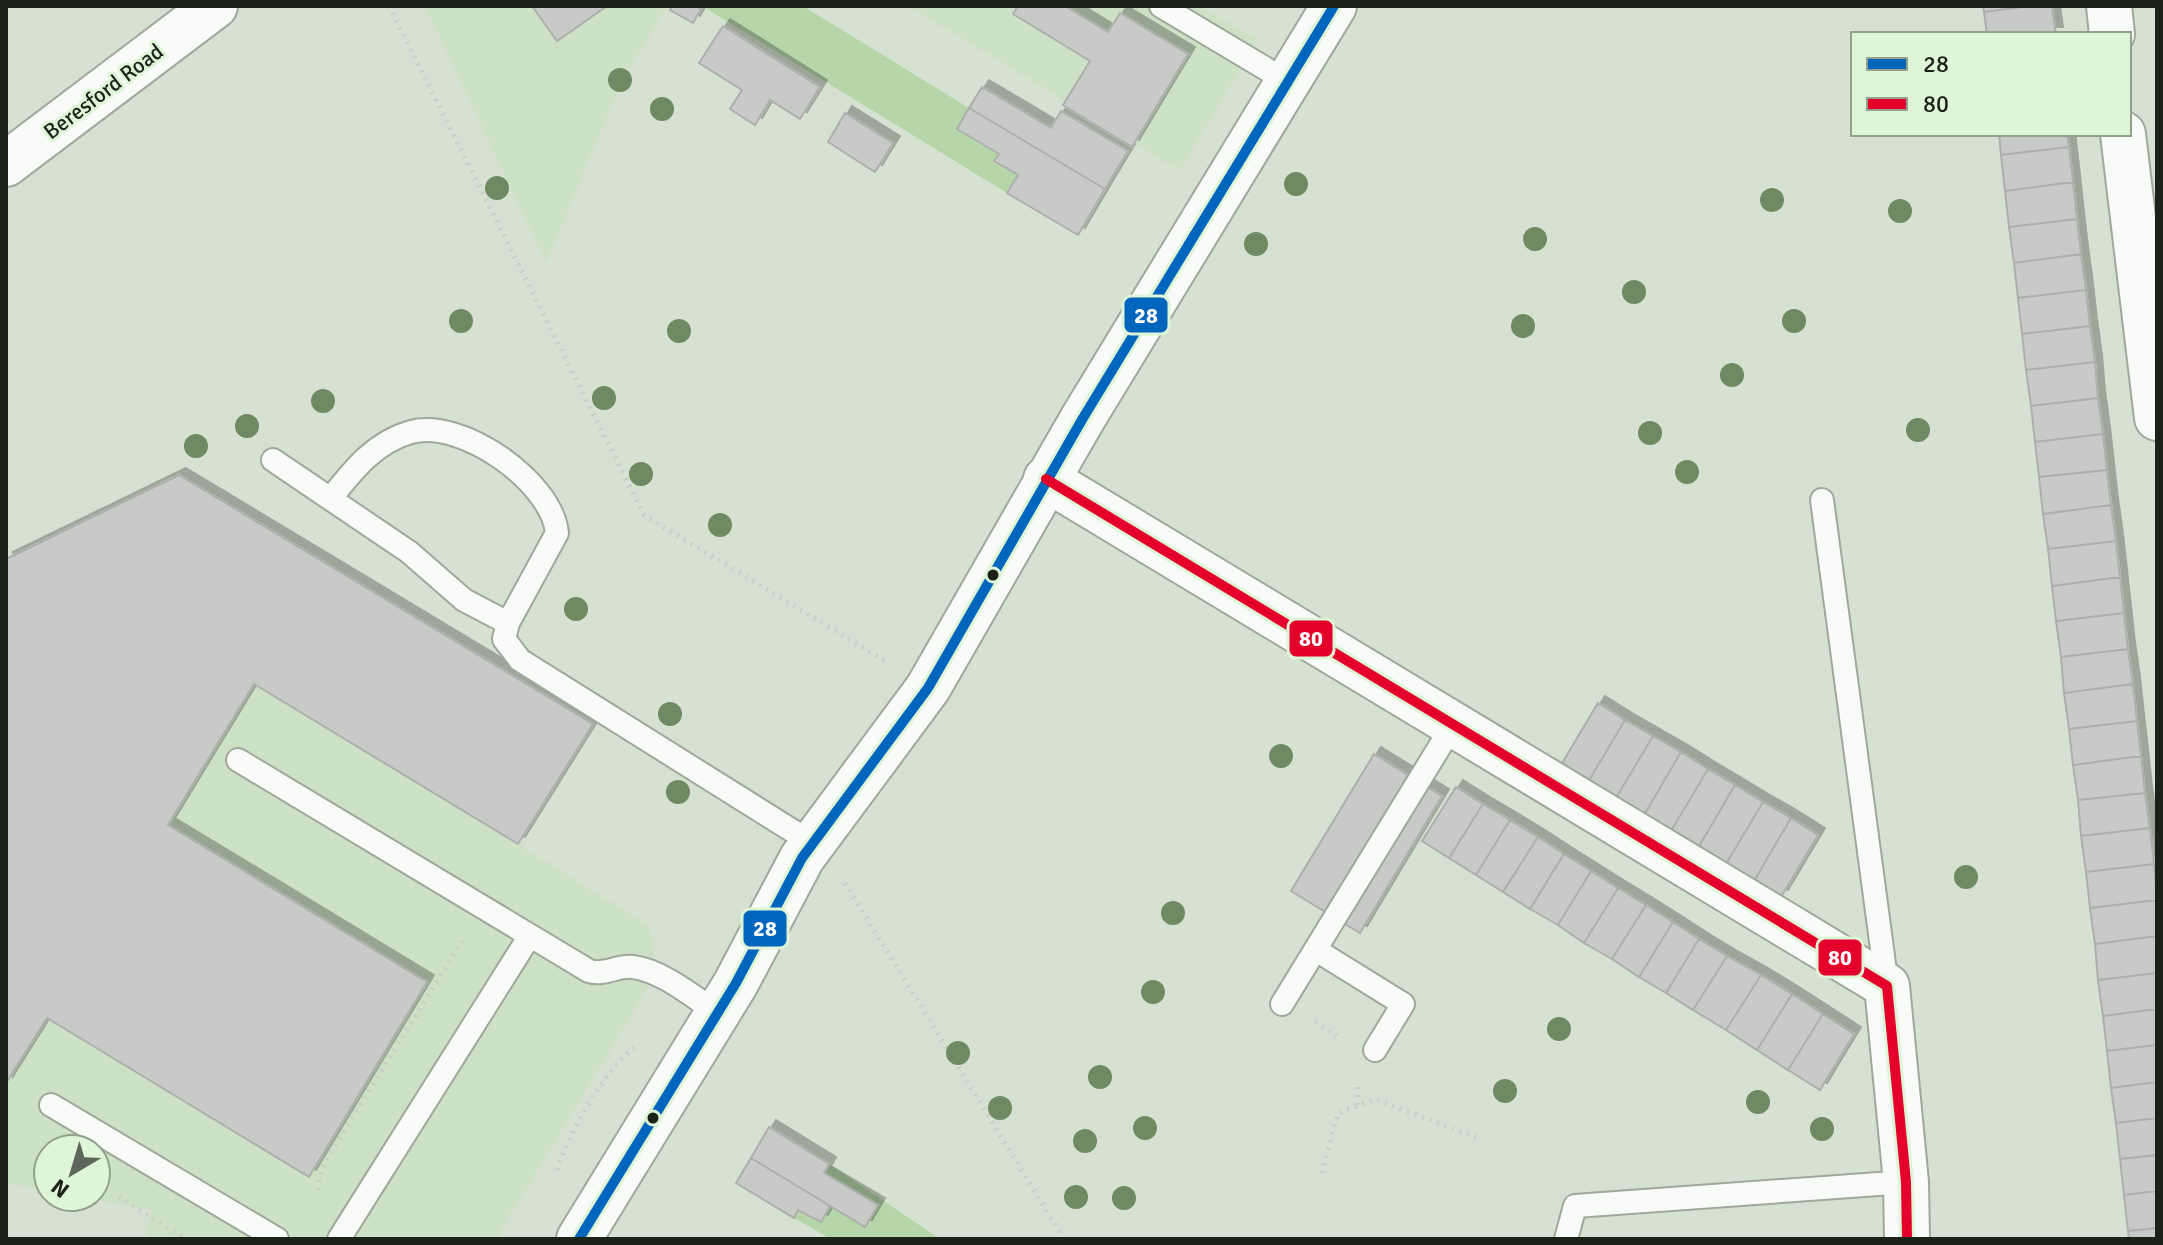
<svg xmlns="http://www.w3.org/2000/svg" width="2163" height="1245" font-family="Signika,sans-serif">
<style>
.built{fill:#cde1c6}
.green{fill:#b6d6aa}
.building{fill:#c8cac8;stroke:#adafad;stroke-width:2;filter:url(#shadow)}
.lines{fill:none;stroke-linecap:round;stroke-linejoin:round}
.service-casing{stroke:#9fa89b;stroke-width:26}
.minor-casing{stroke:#9fa89b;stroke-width:48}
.primary-casing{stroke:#9fa89b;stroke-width:48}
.path{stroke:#c9cdc8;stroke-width:5;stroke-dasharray:2 6;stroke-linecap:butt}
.service{stroke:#f9fbf8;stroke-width:22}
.minor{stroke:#f9fbf8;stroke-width:44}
.primary{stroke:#f9fbf8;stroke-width:44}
.bus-1-casing{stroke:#dff5d8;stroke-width:16}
.bus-2-casing{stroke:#dff5d8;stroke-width:16}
.bus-1{stroke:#0065bd;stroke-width:10}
.bus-2{stroke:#e4002b;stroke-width:10}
.tree{fill:#6f8962}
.bus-dot{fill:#1b2318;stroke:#dff5d8;stroke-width:3}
.labels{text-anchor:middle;stroke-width:6;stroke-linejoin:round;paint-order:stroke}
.street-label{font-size:22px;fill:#1b2318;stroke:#dff5d8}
.line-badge{stroke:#dff5d8;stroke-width:3}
.badge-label{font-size:22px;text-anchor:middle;font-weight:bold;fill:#fff}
</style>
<defs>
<filter id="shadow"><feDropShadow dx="7" dy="-7" stdDeviation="0" flood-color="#0004"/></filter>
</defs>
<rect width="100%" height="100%" fill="#d6e2d1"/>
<!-- built -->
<path class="built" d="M425,6H668L623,79L546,263Z
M908,6H1199L1258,39L1180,171Z
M6,559L593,724L518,844L650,926L656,975L496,1239H146L151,1210L81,1197H96V1149H48V1191L6,1183Z"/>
<!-- green -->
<path class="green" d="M702,6H803L969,108L957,129L999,154L995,162L1018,175L1007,193Z
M829,1164L940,1239H831L794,1218L798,1210L821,1222L830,1206L865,1227L878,1205L824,1173Z"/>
<!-- building -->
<path class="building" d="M532,6H607L557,41Z
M672,6H695L701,9L693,23L670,10Z
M1018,6H1065L1108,32L1120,13L1188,54L1132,147L1063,105L1090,61L1013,14Z
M1983,6H2031L1984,12Z
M2031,6H2052L2056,34H1987L1984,12Z
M723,26L820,87L800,119L770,100L755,125L730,109L742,90L699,63Z
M982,87L1051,128L1061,111L1128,151L1105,189L969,108Z
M969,108L1105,189L1078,235L1007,193L1018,175L994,161L999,154L957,129Z
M845,113L893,143L875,172L828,142Z
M1999,134H2067L2069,147L2001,155Z
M2069,147L2073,182L2005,191L2001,155Z
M2073,182L2077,219L2009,227L2005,191Z
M2077,219L2081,254L2014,263L2009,227Z
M2081,254L2086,290L2018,298L2014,263Z
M2086,290L2090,326L2022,334L2018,298Z
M2090,326L2095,362L2026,370L2022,334Z
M2095,362L2098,398L2031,406L2026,370Z
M2098,398L2103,434L2035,442L2031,406Z
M2103,434L2107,470L2039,477L2035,442Z
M2107,470L2111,505L2043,514L2039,477Z
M179,475L593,724L518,844L254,684L168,825L427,982L309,1177L47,1018L6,1083V559Z
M2111,505L2116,541L2048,549L2043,514Z
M2116,541L2120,577L2052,586L2048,549Z
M2120,577L2124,613L2056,621L2052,586Z
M2124,613L2128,649L2061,657L2056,621Z
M2128,649L2133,684L2064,693L2061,657Z
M2133,684L2137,721L2069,729L2064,693Z
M1598,703L1625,720L1588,782L1561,765Z
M1625,720L1653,736L1616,798L1588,782Z
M2137,721L2141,756L2073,765L2069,729Z
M1653,736L1681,752L1644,815L1616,798Z
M1681,752L1708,769L1671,831L1644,815Z
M1374,754L1442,796L1360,933L1291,891Z
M2141,756L2145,793L2078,800L2073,765Z
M1708,769L1735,785L1698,848L1671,831Z
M1735,785L1763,802L1726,864L1698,848Z
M1456,787L1483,804L1449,858L1422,841Z
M2145,793L2150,828L2081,836L2078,800Z
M1763,802L1791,818L1754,881L1726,864Z
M1483,804L1510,820L1476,875L1449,858Z
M1791,818L1818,835L1781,897L1754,881Z
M1510,820L1538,837L1503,892L1476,875Z
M2150,828L2154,864L2086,872L2081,836Z
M1538,837L1564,854L1530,909L1503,892Z
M1564,854L1591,871L1558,925L1530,909Z
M2154,864L2157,900L2090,908L2086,872Z
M1591,871L1618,888L1584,943L1558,925Z
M1618,888L1646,905L1612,959L1584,943Z
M2157,900V936L2095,944L2090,908Z
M1646,905L1673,922L1639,977L1612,959Z
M1673,922L1699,939L1666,993L1639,977Z
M2157,936V973L2098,980L2095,944Z
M1699,939L1727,956L1693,1010L1666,993Z
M1727,956L1761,975L1726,1030L1693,1010Z
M2157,973V1009L2103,1016L2098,980Z
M1761,975L1792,994L1757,1050L1726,1030Z
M1792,994L1823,1014L1788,1070L1757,1050Z
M2157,1009V1045L2107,1051L2103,1016Z
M1823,1014L1854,1034L1820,1090L1788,1070Z
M2157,1045V1082L2111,1088L2107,1051Z
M2157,1082V1118L2116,1123L2111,1088Z
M2157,1118V1155L2120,1159L2116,1123Z
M769,1127L829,1164L824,1173L878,1205L865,1227L751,1158Z
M2157,1155V1191L2124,1195L2120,1159Z
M751,1158L830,1206L821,1222L798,1210L794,1218L736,1183Z
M2157,1191V1228L2128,1231L2124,1195Z
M2157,1228V1239H2129L2128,1231Z"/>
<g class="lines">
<!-- service casing -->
<g class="service-casing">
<path id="service" d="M1161,6L1288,82
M273,460L409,552L464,600L508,623L557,533C552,482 462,418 411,432C375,442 353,470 331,498
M1822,500L1887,986
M508,623L504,639L520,660L812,843
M238,760L589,971C605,976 617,965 633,967C663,971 693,997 718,1013
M1316,950L1403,1004L1375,1050
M1282,1004L1453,725
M51,1105L277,1239
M339,1239L529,937
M1566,1239L1575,1206L1906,1182"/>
</g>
<!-- minor casing -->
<g class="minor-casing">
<path id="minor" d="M2109,6L2112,34
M2123,134L2157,418
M6,164L215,6
M1046,479L1887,986L1906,1182L1907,1239"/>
</g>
<!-- primary casing -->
<g class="primary-casing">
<path id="primary" d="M579,1239L736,983L802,858L928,688L1083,418L1334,6"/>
</g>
<!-- path -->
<path class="path" d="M389,6L644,515L885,661
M845,883L1064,1239
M1315,1022L1337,1036
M1358,1105V1085
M558,1170C565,1139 607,1066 634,1048
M1322,1173L1338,1113L1376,1099L1480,1139
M318,1190L322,1167L462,941
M119,1197L186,1239"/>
<!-- service -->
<use href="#service" class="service"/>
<!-- minor -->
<use href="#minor" class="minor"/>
<!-- primary -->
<use href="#primary" class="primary"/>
<!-- bus-1 casing -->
<g class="bus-1-casing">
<path id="bus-1" d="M579,1239L736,983L802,858L928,688L1083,418L1334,6"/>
</g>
<!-- bus-2 casing -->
<g class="bus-2-casing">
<path id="bus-2" d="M1046,479L1887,986L1906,1182L1907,1239"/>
</g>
<!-- bus-1 -->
<use href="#bus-1" class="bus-1"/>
<!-- bus-2 -->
<use href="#bus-2" class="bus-2"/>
</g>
<!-- trees -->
<g class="tree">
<circle cx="620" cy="80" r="12"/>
<circle cx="662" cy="109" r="12"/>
<circle cx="1296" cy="184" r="12"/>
<circle cx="497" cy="188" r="12"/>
<circle cx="1772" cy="200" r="12"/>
<circle cx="1900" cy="211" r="12"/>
<circle cx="1535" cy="239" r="12"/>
<circle cx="1256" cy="244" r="12"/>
<circle cx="1634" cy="292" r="12"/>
<circle cx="461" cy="321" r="12"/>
<circle cx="1794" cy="321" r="12"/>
<circle cx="1523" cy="326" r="12"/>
<circle cx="679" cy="331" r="12"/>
<circle cx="1732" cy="375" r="12"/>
<circle cx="604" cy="398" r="12"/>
<circle cx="323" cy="401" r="12"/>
<circle cx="247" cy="426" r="12"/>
<circle cx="1918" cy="430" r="12"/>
<circle cx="1650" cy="433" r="12"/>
<circle cx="196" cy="446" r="12"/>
<circle cx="1687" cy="472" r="12"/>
<circle cx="641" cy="474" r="12"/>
<circle cx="720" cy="525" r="12"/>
<circle cx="576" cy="609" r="12"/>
<circle cx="670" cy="714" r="12"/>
<circle cx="1281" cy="756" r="12"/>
<circle cx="678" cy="792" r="12"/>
<circle cx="1966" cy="877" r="12"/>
<circle cx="1173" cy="913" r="12"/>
<circle cx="1153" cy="992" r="12"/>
<circle cx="1559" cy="1029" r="12"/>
<circle cx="958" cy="1053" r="12"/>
<circle cx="1100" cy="1077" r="12"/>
<circle cx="1505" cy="1091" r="12"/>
<circle cx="1758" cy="1102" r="12"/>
<circle cx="1000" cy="1108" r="12"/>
<circle cx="1145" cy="1128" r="12"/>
<circle cx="1822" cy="1129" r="12"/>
<circle cx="1085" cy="1141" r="12"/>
<circle cx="1076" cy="1197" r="12"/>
<circle cx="1124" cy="1198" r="12"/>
</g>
<!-- markers -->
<g class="bus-dot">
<circle cx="993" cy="575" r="7"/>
<circle cx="653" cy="1118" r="7"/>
</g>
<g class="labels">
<!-- street labels -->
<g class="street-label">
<text transform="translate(103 91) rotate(-37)" y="8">Beresford Road</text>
</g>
</g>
<g class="line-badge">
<rect x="1123" y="296" width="46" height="38" rx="8" fill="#0065bd"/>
<rect x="1288" y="619" width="46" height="39" rx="8" fill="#e4002b"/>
<rect x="742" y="909" width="46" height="39" rx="8" fill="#0065bd"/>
<rect x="1817" y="938" width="46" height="39" rx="8" fill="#e4002b"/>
</g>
<g class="badge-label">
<text x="1146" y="323">28</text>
<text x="1311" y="646">80</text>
<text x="765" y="936">28</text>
<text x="1840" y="965">80</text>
</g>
<!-- border -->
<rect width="2163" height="1245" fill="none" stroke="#1b2318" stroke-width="16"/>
<!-- legend -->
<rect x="1851" y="32" width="280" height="104" fill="#dff5d8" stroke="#91a18b" stroke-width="2"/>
<rect x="1867" y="58" width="40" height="12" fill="#0065bd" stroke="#91a18b" stroke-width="2"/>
<text x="1923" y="72" font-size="24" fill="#1b2318">28</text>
<rect x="1867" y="98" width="40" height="12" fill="#e4002b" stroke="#91a18b" stroke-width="2"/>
<text x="1923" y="112" font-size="24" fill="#1b2318">80</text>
<!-- north arrow -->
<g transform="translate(72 1173) rotate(218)"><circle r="38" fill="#dff5d8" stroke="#91a18b" stroke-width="2"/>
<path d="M0-6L14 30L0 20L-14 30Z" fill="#5c6659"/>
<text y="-12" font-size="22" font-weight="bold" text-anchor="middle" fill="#1b2318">N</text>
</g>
</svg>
